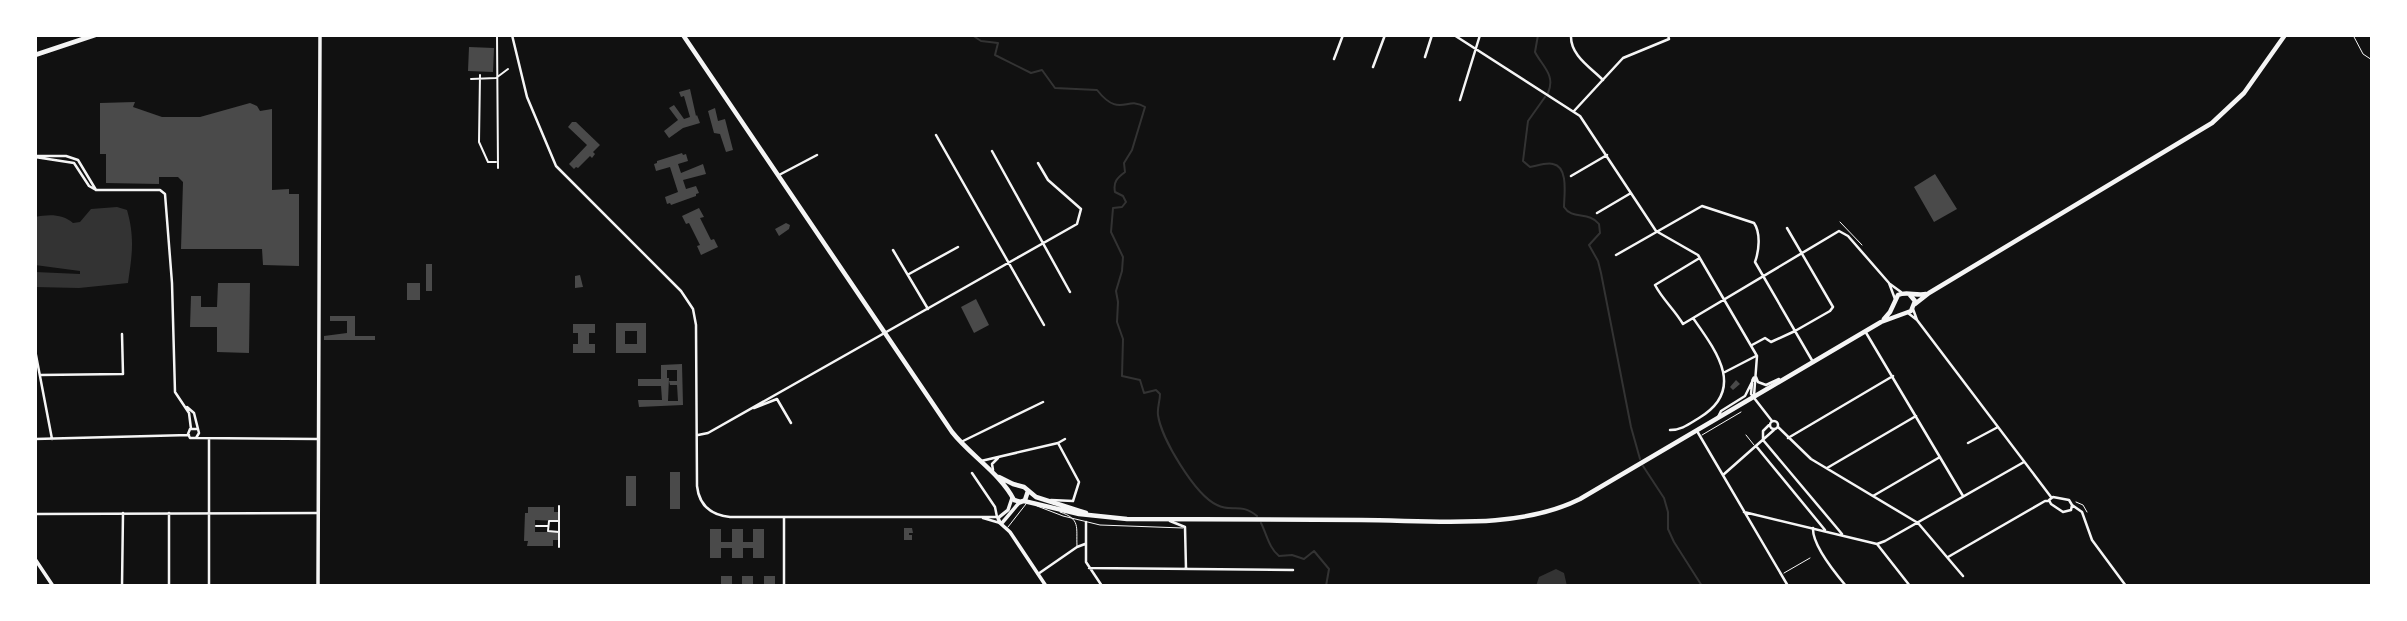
<svg xmlns="http://www.w3.org/2000/svg" width="2407" height="621" font-family="Rubik,sans-serif">
<style>
.water{fill:#333}
.lines{fill:none;stroke-linecap:round;stroke-linejoin:round}
.stream{stroke:#333;stroke-width:2}
.building{fill:#4a4a4a;fill-rule:evenodd}
.path{stroke:#f5f5f5;stroke-width:1}
.service{stroke:#f5f5f5;stroke-width:1}
.pedestrian{stroke:#f5f5f5;stroke-width:2}
.minor{stroke:#f5f5f5;stroke-width:2.5}
.tertiary{stroke:#f5f5f5;stroke-width:3.5}
.secondary{stroke:#f5f5f5;stroke-width:3.5}
.primary{stroke:#f5f5f5;stroke-width:4.5}
</style>
<rect width="100%" height="100%" fill="#111"/>
<!-- water -->
<path class="water" d="M117,207L127,210C135,238 132,255 128,283L79,288L35,287V272L80,274V271L35,265V217C49,214 63,214 73,223L80,222L91,209Z
M1556,569L1564,573L1567,586H1536L1539,577Z"/>
<g class="lines">
<!-- stream -->
<path class="stream" d="M972,35L981,41L998,43L995,55L1031,73L1042,70L1055,88L1097,90C1120,119 1127,95 1145,107L1132,150L1124,163L1125,172C1117,178 1113,182 1115,192L1123,196L1126,202L1122,207L1113,208L1111,232L1123,257L1122,271L1116,291L1118,302L1117,322L1123,339L1122,376L1140,380L1144,393L1156,390L1160,394C1160,401 1157,408 1158,415C1161,438 1195,495 1217,505C1233,513 1240,502 1257,516
M1538,35L1535,52C1542,66 1556,75 1548,93
M1545,97L1528,121L1523,161L1530,167C1536,166 1547,162 1553,164C1569,167 1564,196 1564,207C1572,220 1589,211 1599,224L1600,233L1589,245L1598,261L1601,273L1631,427L1640,459
M1643,466L1664,498L1668,512V529L1674,542L1702,586
M1261,523C1267,535 1269,548 1279,556L1292,555L1304,559L1314,551L1329,569L1326,586"/>
</g>
<!-- building -->
<path class="building" d="M469,47L494,48L493,72L468,71Z
M690,89L696,116L697,115L700,123L683,128L669,138L664,131L678,120L669,108L674,105L684,119L690,117L684,96L681,97L679,92Z
M135,102L133,107L162,117H200L250,103L257,106L260,111L272,109V190L289,189V194H299V266L263,265L262,249H181L183,182L178,177H159V184L106,183V154H100V103Z
M715,108L718,121L725,119L733,150L726,152L720,134L714,133L708,111Z
M572,122H576L600,145L593,152L595,154L592,158L590,156L578,168L576,167L574,169L569,164L587,145L568,127Z
M682,153L683,155L686,154L688,161L678,164L681,173L703,164L706,174L683,180L686,189L696,186L699,193L696,194V196L671,205L670,203L667,204L665,197L678,192L670,167L656,171L654,164L657,163V161Z
M1935,174L1957,209L1934,222L1914,187Z
M699,208L704,217L700,218L711,240L714,239L718,247L701,255L697,246L700,245L689,223L686,224L682,216Z
M786,223L790,225L789,229L779,236L775,229Z
M426,264H432V291H426Z
M580,275L583,287L575,288V276Z
M218,283H250L249,353L217,352V327H190L191,296H201V307H217Z
M407,283H420V300H407Z
M976,299L989,325L974,333L961,307Z
M330,316H355V336H375V340H324V336L347,333V321H330Z
M616,323H646V353H616ZM625,331H637V344H625Z
M573,324H595V333H589V344H595V353H573V344H578V333H573Z
M682,364L683,405L639,407L638,400H662L661,386H638V379H661V365ZM667,370H677V381H669L670,385H677L678,401H668L669,378H667Z
M1736,380L1740,384L1733,390L1730,387Z
M670,472H680V509H670Z
M626,476H636V506H626Z
M528,507H554V512H558V521L535,520V532H558V540H553V546H527L528,541H524L525,513H528Z
M904,528H912L913,533H909V535H912V540H904Z
M710,529H721V542H732V529H743V542H753V529H764V558H753V548H743V558H732V548H721V558H710Z
M721,576H732V586H721Z
M742,576H753V586H742Z
M764,576H775V586H764Z"/>
<g class="lines">
<!-- path -->
<path class="path" d="M2353,35L2363,54L2372,60
M1840,222L1862,245
M2076,502L2083,505L2087,512"/>
<!-- service -->
<path class="service" d="M1702,435L1741,412
M1746,435L1754,445
M1037,506L1063,516L1100,525L1183,528
M1060,512C1081,519 1076,527 1077,546
M1008,527L1026,504
M1784,573L1810,558"/>
<!-- pedestrian -->
<path class="pedestrian" d="M497,35L498,168
M480,75L479,142L488,162H496
M471,79L496,78L508,69
M549,521H559V532L548,531Z
M559,522V506
M536,526H548
M559,547V531"/>
<!-- minor -->
<path class="minor" d="M512,35L527,97L556,166L681,291L693,309L696,325L697,486C699,505 711,515 730,517H997
M1454,35L1580,116L1656,231L1698,255L1757,356L1754,396
M1571,35C1570,55 1590,67 1603,80
M1425,57L1432,35
M1334,59L1343,35
M1373,67L1385,35
M1460,100L1480,35
M1574,111L1623,58L1669,39L1668,35
M936,135L1044,325
M992,151L1070,292
M37,156H66L78,160L96,190
M35,157L74,163L89,186L96,190H160L165,194L172,283L175,392L189,413L191,429
M779,175L817,155
M1571,176L1607,155
M1597,213L1631,193
M893,250L928,309
M1616,255L1702,206L1754,223C1761,233 1759,251 1755,262L1813,362
M1698,259L1655,285C1663,300 1674,309 1683,324L1839,231L1848,236L1889,283L1895,299
M909,274L958,247
M1890,284L1901,292
M1913,309L1917,320
M1908,313L1917,320L2051,497
M1865,331L1963,496
M1752,345L1765,338L1771,342L1795,331L1830,311L1833,307L1787,228
M35,350L52,439
M1725,372L1756,356
M40,375L123,374L122,334
M1756,377L1758,382L1766,385L1779,379
M1752,383L1751,394L1772,421
M187,407L194,413L199,433L196,438H190L188,434L190,429H197
M754,408L777,399L791,423
M1718,417L1721,411L1745,396L1753,380
M1770 425a4 4 0 1 1 8 0a4 4 0 1 1-8 0Z
M1778,427L1811,459L1918,523L1963,576
M1670,430C1682,430 1689,424 1699,418C1746,390 1717,352 1693,318
M1697,431L1788,586
M698,435L708,433L1077,224L1081,209L1048,180L1038,163
M196,438L318,439
M1788,438L1893,376
M35,439L189,435
M1763,440L1842,534
M1763,440V431L1769,425
M961,442L1043,402
M1968,443L1998,427
M1756,446L1825,530
M981,461L1058,443L1065,439
M1827,468L1916,416
M993,470L992,464L998,458
M972,473L995,507L997,517
M1723,475L1775,429
M1873,496L1940,457
M2053,497L2069,500L2072,505L2071,510L2063,512L2051,504L2049,500Z
M1051,500L1073,501L1079,482L1058,443
M2072,505L2082,512L2092,540L2126,586
M1744,512L1877,544
M35,514L318,513
M983,518L1000,523
M1170,521L1185,527L1186,569
M1086,522V562L1102,586
M1813,528C1812,545 1835,573 1846,586
M1877,544L1885,541L2024,462
M1877,544L1910,586
M1948,557L2045,501H2049
M1089,568L1293,570
M1038,574L1077,547L1085,544
M122,586L123,513
M169,586V513
M209,586V439
M784,586V517"/>
<!-- tertiary -->
<path class="tertiary" d="M1753,380L1754,378
M1000,523L1010,532L1046,586
M1000,523L998,518L1008,510L1012,498
M1002,523L1018,504L1022,501
M318,586L320,35"/>
<!-- secondary -->
<path class="secondary" d="M35,559L53,586"/>
<!-- primary -->
<path class="primary" d="M683,35L952,432C971,456 1000,473 1014,500L1021,502L1025,500L1028,491
M35,55L95,35
M1915,304L1929,293L2212,123L2244,93L2285,35
M1884,319L1890,312L1898,295C1906,291 1916,296 1926,294
M999,477L1013,484L1024,487L1036,497L1086,513
M1024,501L1079,514L1127,519C1205,520 1283,520 1361,520C1431,520 1516,531 1580,499L1881,322L1911,311L1915,301L1910,295"/>
</g>
<!-- border -->
<rect width="2407" height="621" fill="none" stroke="#ffffff" stroke-width="74"/>
</svg>
